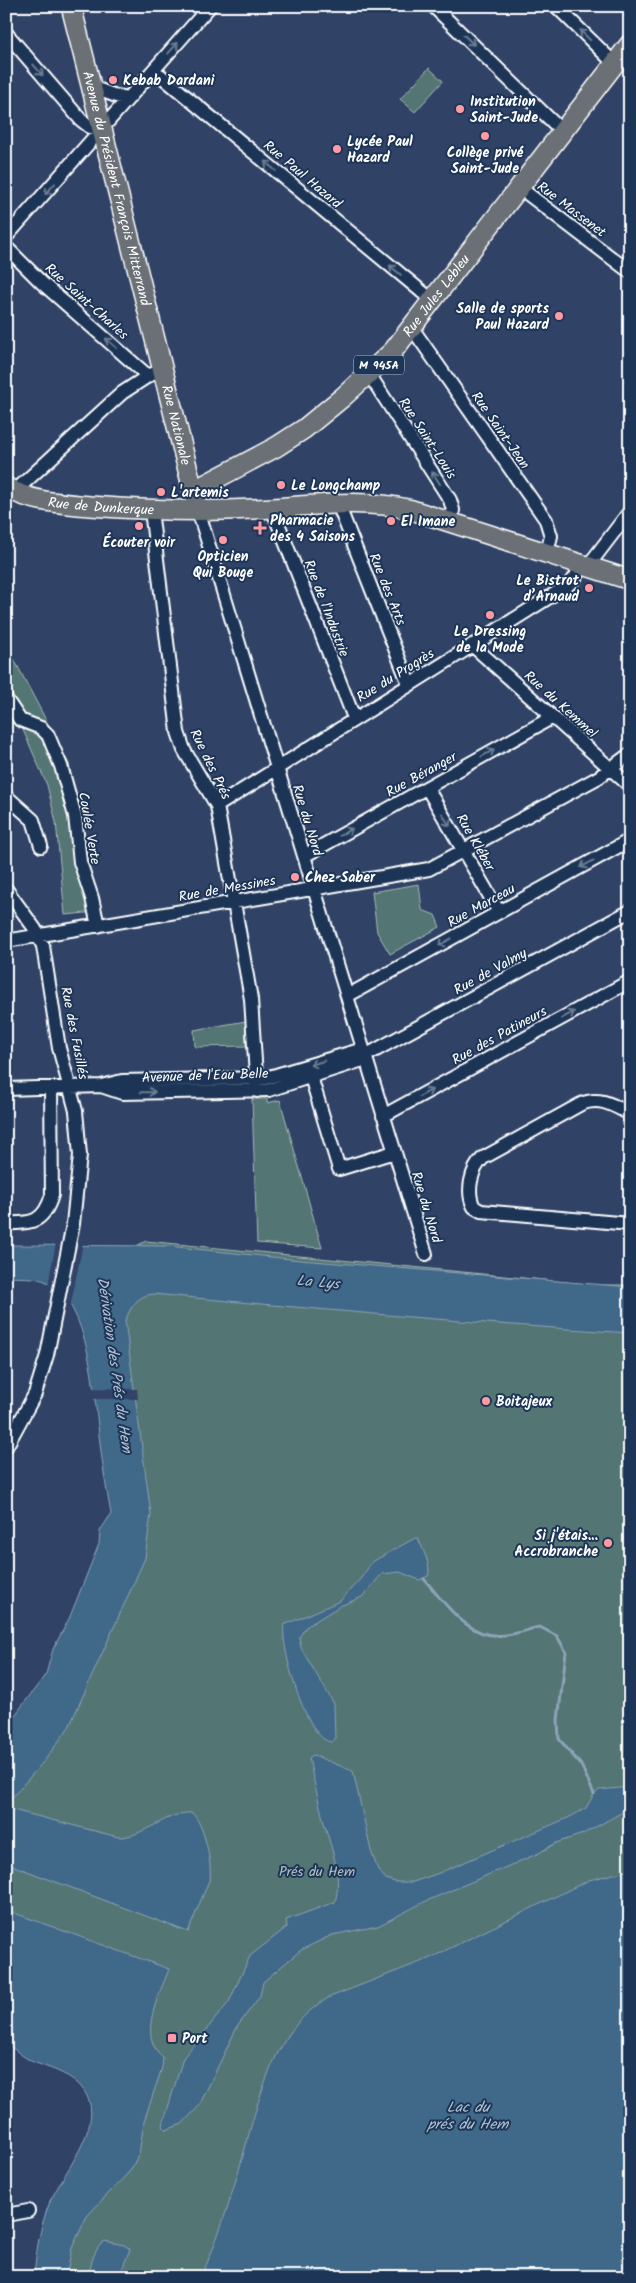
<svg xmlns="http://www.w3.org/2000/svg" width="636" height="2283" font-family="Kalam,sans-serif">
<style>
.green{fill:#537473;stroke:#a9bab9}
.water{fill:#416889;stroke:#8da4b8}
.pier{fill:#304367}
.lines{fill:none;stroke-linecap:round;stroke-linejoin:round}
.stream{stroke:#8da4b8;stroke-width:3}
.street-casing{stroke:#fff;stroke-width:16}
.primary-casing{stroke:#fff;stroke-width:22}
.street{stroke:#1d3557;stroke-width:12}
.primary{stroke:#6a7074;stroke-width:19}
.oneway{stroke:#6c7c92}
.poi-dot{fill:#ff9aa2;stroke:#1d3557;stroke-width:2}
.labels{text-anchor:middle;stroke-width:4;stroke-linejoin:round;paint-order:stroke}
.shield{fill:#1d3557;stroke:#bbc2cd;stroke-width:1}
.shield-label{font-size:12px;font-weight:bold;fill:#fff}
.poi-label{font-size:14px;font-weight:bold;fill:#fff;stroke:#1d3557;text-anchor:start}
.street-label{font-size:14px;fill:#fff;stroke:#1d3557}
.park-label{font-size:14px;fill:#b2c0c0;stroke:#1d3557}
.water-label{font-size:15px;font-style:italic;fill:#b3c3d0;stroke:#1d3557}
</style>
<rect width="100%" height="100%" fill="#304367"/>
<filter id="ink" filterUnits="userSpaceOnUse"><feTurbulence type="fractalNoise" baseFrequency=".02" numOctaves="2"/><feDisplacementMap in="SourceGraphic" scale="10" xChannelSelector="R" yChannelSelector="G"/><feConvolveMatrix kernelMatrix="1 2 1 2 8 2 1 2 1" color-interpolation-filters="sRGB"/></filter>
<g filter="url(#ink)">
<!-- green -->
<path class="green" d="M429,68L443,81L415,112L400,99Z
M6,644L69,764L95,912L65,915L56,822L47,785L23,730L6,707Z
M419,884L422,910L435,915L440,927L390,954L377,932L372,892Z
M246,1021V1046L195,1047L194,1030Z
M252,1099H267V1103L280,1100L322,1248L257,1243Z
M146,1241L595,1285H630V2277H35L50,2201L77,2160L94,2121L93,2100L70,2073L6,2039V1736L52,1676L113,1514L121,1254Z"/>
<!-- water -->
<path class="water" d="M6,1245L168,1246L300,1260L630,1287V1333C470,1323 312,1309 153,1294C136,1296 131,1307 125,1321L151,1514L145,1558L69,1727L45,1760L9,1801L10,1807L13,1810L118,1837C143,1838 167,1811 192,1813C204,1824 212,1862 210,1878L188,1932L6,1863V1727L46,1674L53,1649L69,1619L99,1544L100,1531L111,1514C106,1488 102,1462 99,1435C94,1394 90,1303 47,1282C35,1276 20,1278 6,1277Z
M415,1538H418C422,1548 432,1566 428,1576L419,1580L400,1572L382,1574L362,1597L340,1606L322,1617L306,1627L299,1637L301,1648L334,1704L335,1739L331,1742C306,1740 280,1646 284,1625L340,1601L361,1578L372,1562Z
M313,1755L353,1771L371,1851L378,1870L386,1879L395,1882H413L439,1873L570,1817L586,1808L594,1794L599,1790L630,1787V1808L583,1834L556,1843L537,1854L424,1902L378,1926L332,1935L301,1950L263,1982L260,1996L237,2027L199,2106L182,2124L166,2130L163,2126L164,2121L183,2058L229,2002L250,1956L287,1927L286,1920L335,1902C343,1873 330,1846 323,1819C318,1799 313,1778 309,1758Z
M630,1870V2277H201C216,2244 227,2210 237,2176C256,2116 268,2029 330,1997L428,1959L589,1880Z
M6,1910L169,1969C160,1994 136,2036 163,2057L162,2068L144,2121L139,2154L130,2171L87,2216L72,2248L66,2277H34C36,2252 40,2225 50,2202C62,2174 105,2126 86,2094C75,2074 50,2069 31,2061C22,2056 14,2049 6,2043Z
M105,2241L124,2245L130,2249L119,2277H88C91,2265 94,2247 105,2241Z"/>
<!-- pier -->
<path class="pier" d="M56,1242L83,1243L70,1308L62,1297L48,1286Z
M91,1388L137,1389L138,1399H92Z"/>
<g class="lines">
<!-- stream -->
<path class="stream" d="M424,1579C445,1603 469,1641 506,1635C517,1634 529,1629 540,1627L557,1636L566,1652L558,1720L559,1739L581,1765L594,1794"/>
<!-- street casing -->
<g class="street-casing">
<path id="street" d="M433,6L563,132
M556,6L615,64
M6,33L81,120L90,127L102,130
M154,70L433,301
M92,87L116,96L129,98
M520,188L630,272
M6,237L210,6
M6,247L42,283L148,376
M412,328L546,520L551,536L547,553
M369,374L450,500L453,510L451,522
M14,492L122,393L148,376L162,370
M338,504L409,684
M272,508L354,718
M151,510L178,732L184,750L217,806L251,999L257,1091
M198,510L426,1254
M588,566L630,511
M472,645L630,786
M6,699L20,720L41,728L48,735L61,766L75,816L80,862L92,898L98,926
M427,788L499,912
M6,796L33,820L41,846
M217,806L567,586L575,578L582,564
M304,856L553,717
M6,889L35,929L43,946L59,1048L76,1111L80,1155L73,1224L47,1355L35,1394L6,1447
M6,941L429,869L599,777L630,754
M347,996L630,840
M365,1056L630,911
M311,1077L339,1169L394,1152
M101,1086L122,1093L269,1090L366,1059
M6,1089L101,1086L122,1081L266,1078L363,1049
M630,1114C613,1105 599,1096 581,1104L483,1158C471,1169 466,1192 474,1207L481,1211L630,1224
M383,1116L630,981
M6,1223C32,1224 44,1222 52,1195L51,1088
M6,2215L28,2211"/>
</g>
<!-- primary casing -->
<g class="primary-casing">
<g id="primary">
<path id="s1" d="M71,6L196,502"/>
<path id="s2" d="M6,487C31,503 62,503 90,506C144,510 199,512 253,509C305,507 360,497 412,510L630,580"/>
<path id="s3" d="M193,491L276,447L304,429L343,397L393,351L630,44"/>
</g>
</g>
<!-- street -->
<use href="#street" class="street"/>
<!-- primary -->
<use href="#primary" class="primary"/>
</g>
<!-- one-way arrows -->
<defs><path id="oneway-shaft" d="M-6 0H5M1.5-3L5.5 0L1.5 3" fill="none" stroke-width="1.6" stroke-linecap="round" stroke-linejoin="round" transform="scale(1.25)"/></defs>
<g class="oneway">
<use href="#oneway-shaft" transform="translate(585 35) rotate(-136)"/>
<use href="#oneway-shaft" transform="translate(469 40) rotate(44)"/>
<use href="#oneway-shaft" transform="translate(173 48) rotate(-49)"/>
<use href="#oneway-shaft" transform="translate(38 70) rotate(49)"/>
<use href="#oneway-shaft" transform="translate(270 166) rotate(-140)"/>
<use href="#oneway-shaft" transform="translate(50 189) rotate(132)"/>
<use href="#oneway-shaft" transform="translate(395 270) rotate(-140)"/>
<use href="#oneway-shaft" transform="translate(111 343) rotate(-139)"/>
<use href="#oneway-shaft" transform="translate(436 478) rotate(-123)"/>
<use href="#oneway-shaft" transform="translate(488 753) rotate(-29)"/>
<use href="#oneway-shaft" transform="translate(446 820) rotate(59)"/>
<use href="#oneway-shaft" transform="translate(346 832) rotate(-29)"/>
<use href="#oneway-shaft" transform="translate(587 864) rotate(151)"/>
<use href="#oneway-shaft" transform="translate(445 942) rotate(151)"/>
<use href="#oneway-shaft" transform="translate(568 1015) rotate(-29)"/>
<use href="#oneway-shaft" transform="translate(317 1063) rotate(163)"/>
<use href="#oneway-shaft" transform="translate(148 1092) rotate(-1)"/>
<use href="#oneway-shaft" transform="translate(426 1093) rotate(-29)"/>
</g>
</g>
<!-- markers -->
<g class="poi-dot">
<circle cx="113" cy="80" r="5"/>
<circle cx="460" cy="109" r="5"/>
<circle cx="485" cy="136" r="5"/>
<circle cx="337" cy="149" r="5"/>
<circle cx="559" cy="316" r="5"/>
<circle cx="281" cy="485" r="5"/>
<circle cx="161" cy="492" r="5"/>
<circle cx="391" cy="521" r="5"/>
<circle cx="139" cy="526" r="5"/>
<path d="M257.5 520.5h5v5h5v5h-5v5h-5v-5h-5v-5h5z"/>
<circle cx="223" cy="540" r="5"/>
<circle cx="589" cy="588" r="5"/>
<circle cx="490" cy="615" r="5"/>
<circle cx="295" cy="877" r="5"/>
<circle cx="486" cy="1401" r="5"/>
<circle cx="608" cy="1543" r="5"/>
<rect x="167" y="2033" width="10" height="10" rx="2.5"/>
</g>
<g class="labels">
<!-- shield labels -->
<rect class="shield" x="354" y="355.5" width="50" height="19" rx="4"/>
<g class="shield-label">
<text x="379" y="369">M 945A</text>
</g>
<!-- poi labels -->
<g class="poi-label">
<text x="123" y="85">Kebab Dardani</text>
<text x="470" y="106">Institution<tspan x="470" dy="16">Saint-Jude</tspan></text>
<text x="347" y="146">Lycée Paul<tspan x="347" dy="16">Hazard</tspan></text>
<text x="485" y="157" text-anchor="middle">Collège privé<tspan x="485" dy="16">Saint-Jude</tspan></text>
<text x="549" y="313" text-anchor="end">Salle de sports<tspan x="549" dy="16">Paul Hazard</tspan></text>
<text x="291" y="490">Le Longchamp</text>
<text x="171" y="497">L'artemis</text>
<text x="270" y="525">Pharmacie<tspan x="270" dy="16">des 4 Saisons</tspan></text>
<text x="401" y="526">El Imane</text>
<text x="139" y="547" text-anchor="middle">Écouter voir</text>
<text x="223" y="561" text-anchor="middle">Opticien<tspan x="223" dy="16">Qui Bouge</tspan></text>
<text x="579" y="585" text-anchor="end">Le Bistrot<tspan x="579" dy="16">d’Arnaud</tspan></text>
<text x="490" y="636" text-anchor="middle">Le Dressing<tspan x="490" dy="16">de la Mode</tspan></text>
<text x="305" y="882">Chez Saber</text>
<text x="496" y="1406">Boitajeux</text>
<text x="598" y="1540" text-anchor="end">Si j'étais...<tspan x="598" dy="16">Accrobranche</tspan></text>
<text x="182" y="2043">Port</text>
</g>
<!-- street labels -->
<g class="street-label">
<text transform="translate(303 174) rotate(40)" y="5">Rue Paul Hazard</text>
<text dy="5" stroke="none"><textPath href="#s1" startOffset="188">Avenue du Président François Mitterrand</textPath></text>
<text transform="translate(572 209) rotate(37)" y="5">Rue Massenet</text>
<text dy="5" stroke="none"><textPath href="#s3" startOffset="316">Rue Jules Lebleu</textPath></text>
<text transform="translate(87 301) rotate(42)" y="5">Rue Saint-Charles</text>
<text dy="5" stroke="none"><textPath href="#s1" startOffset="432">Rue Nationale</textPath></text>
<text transform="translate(501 430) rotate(55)" y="5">Rue Saint-Jean</text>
<text transform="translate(428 438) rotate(57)" y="5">Rue Saint-Louis</text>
<text dy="5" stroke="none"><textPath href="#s2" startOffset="98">Rue de Dunkerque</textPath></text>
<text transform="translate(388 589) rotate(68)" y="5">Rue des Arts</text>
<text transform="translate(327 608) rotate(69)" y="5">Rue de l'Industrie</text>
<text transform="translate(395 675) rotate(-32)" y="5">Rue du Progrès</text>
<text transform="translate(561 704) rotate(42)" y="5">Rue du Kemmel</text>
<text transform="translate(211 764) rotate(64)" y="5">Rue des Prés</text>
<text transform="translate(421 774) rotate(-29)" y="5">Rue Béranger</text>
<text transform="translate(308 820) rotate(73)" y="5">Rue du Nord</text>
<text transform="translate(90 828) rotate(80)" y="5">Coulée Verte</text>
<text transform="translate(476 842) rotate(60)" y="5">Rue Kléber</text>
<text transform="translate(227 888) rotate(-10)" y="5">Rue de Messines</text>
<text transform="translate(481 905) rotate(-29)" y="5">Rue Marceau</text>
<text transform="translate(490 971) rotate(-29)" y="5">Rue de Valmy</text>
<text transform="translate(75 1033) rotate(79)" y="5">Rue des Fusillés</text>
<text transform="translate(499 1035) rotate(-29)" y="5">Rue des Patineurs</text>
<text transform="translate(205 1075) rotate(-2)" y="5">Avenue de l'Eau Belle</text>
<text transform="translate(427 1207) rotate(73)" y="5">Rue du Nord</text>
</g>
<!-- park labels -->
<g class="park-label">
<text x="317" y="1876">Prés du Hem</text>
</g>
<!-- water labels -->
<g class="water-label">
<text transform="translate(318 1282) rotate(5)" y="5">La Lys</text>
<text transform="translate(115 1365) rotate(82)" y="5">Dérivation des Prés du Hem</text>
<text x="468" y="2112">Lac du<tspan x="468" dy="17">prés du Hem</tspan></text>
</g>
</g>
<!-- margin -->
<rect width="636" height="2283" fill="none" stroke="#1d3557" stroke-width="25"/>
<rect x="12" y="12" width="611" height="2258" fill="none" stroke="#fff" stroke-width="2" filter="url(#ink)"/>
</svg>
